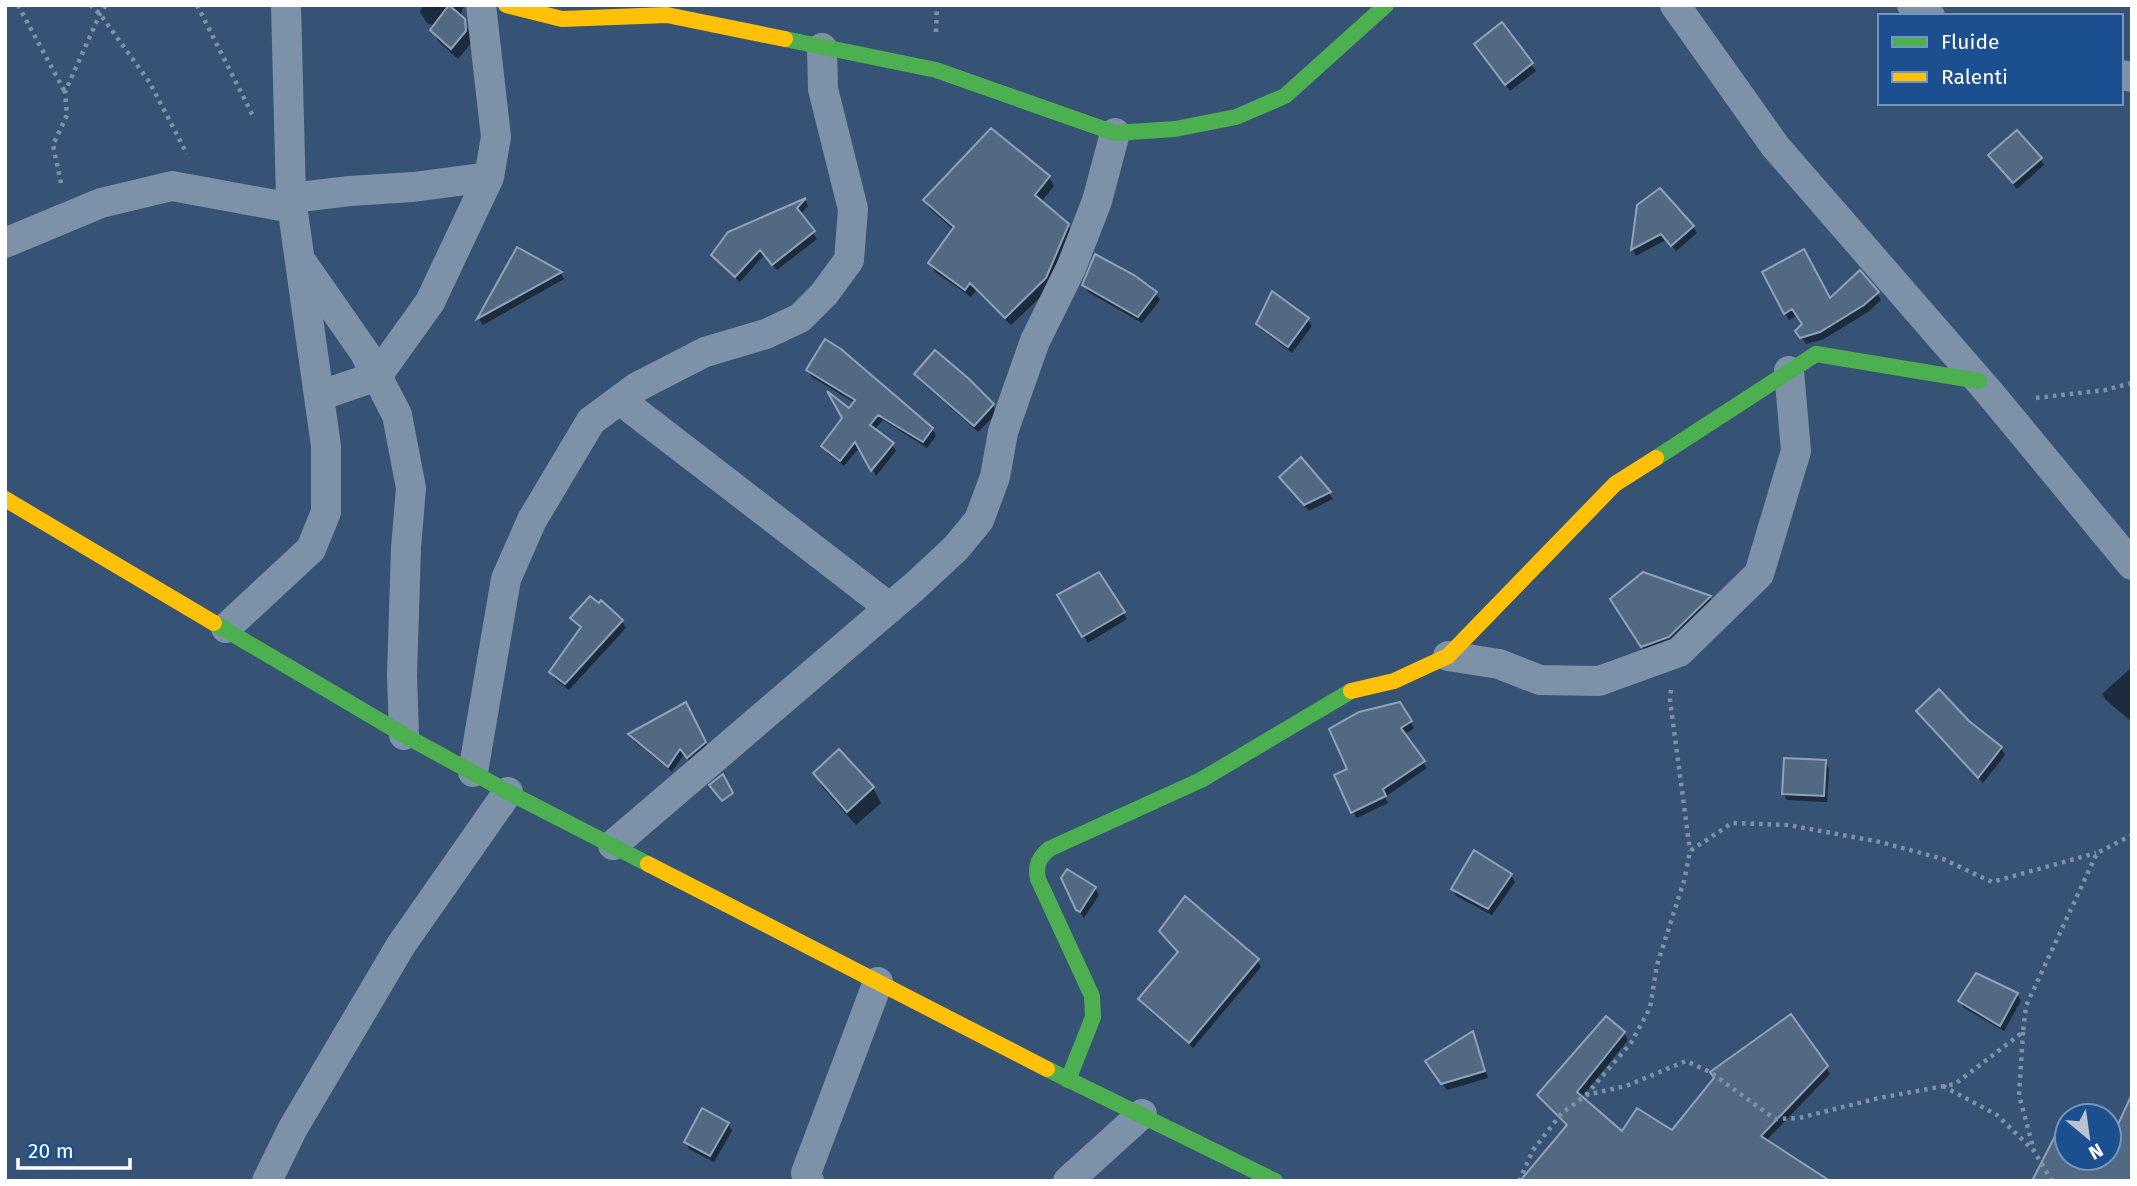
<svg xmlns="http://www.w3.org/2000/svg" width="2137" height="1186" font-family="'Fira Sans',sans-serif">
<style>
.shadow{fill:#0007}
.building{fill:#526984;stroke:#92a2b6;stroke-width:2}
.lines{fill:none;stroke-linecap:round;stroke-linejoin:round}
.path{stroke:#7d92a8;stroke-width:4.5;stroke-dasharray:3.5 5;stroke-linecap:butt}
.street{stroke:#7d92a8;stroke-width:30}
.fast{stroke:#4caf50;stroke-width:16}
.slow{stroke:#ffc107;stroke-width:16}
</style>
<rect width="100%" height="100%" fill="#365274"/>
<!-- shadow -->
<path class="shadow" d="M423,5H464L460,17L470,32L472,42L458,59L438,41L432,30L435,26L427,23L420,12Z
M1501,25L1536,71L1510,91L1480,51Z
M1990,155L2040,159L2044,165L2017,189Z
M1049,177L1054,186L1041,202L1068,225L1073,234L1051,287L1011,325L976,291L971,297L935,272L930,263L954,230L930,209L925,200Z
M805,200L808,206L800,215L817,239L777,270L764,255L740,282L717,262L713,255L729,234Z
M1639,206L1693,227L1697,233L1676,251L1666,240L1636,256L1632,249Z
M518,249L561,273L564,279L483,325L479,319Z
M1764,273L1829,301L1877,293L1881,300L1868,312L1824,339L1806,344L1797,331L1804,325L1798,315L1789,320Z
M1133,276L1156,294L1160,300L1142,323L1088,292L1084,285Z
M1308,320L1312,326L1292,353L1262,330L1258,324Z
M808,370L932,429L936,436L927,448L883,420L874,430L892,444L896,451L876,476L860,447L844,466L827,453L823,446L855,403L812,377Z
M917,374L993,405L996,414L978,432L920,381Z
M1281,477L1329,493L1333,499L1309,511Z
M1098,574L1127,619L1088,643L1059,595Z
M1643,574L1710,598L1714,604L1673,643L1646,653L1613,599Z
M601,603L622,622L626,628L569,690L555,679L551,672L582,629L572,618Z
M2132,667V722L2106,700L2102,694Z
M1400,704L1414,728L1404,735L1427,768L1385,797L1388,803L1357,818L1353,812L1349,770Z
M685,705L709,749L692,764L684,754L672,772L634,741L631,735Z
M1918,711L2001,748L2005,755L1983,783Z
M1825,762L1829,769L1827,802L1787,800L1783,793Z
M815,773L873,788L881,803L856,825L823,788Z
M1511,875L1515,882L1492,915L1456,896L1453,889Z
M1095,888L1099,895L1084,918L1078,909Z
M1161,931L1257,960L1261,967L1193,1048L1144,1006L1140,1000L1179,954Z
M2017,994L2021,1001L2004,1031L1964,1008L1960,1001Z
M1473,1033L1488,1078L1447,1090L1431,1068Z
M1624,1033L1628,1040L1581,1098L1623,1133H1672L1826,1067L1830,1074L1766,1141L1760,1181L1567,1127L1543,1102L1539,1095Z
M728,1124L732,1131L714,1162L689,1149L686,1142Z"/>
<!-- building -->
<path class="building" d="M449,5L465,19L466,31L451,49L430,30Z
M1502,22L1533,63L1505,85L1474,44Z
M991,128L1050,176L1035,195L1069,224L1046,278L1005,318L970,283L965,290L928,263L954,227L923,200Z
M2017,130L2042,158L2013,183L1988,155Z
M1660,188L1694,226L1671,246L1661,234L1631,250L1637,205Z
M806,198L797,208L815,231L772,265L760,250L735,277L711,255L728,232Z
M517,247L562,272L477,319Z
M1804,249L1830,298L1860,270L1879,292L1864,305L1820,332L1800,338L1795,331L1802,324L1792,309L1784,314L1762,272Z
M1095,254L1134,275L1157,292L1138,317L1082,285Z
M1272,291L1309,318L1288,347L1256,324Z
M825,339L841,349L933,428L923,442L878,415L870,425L894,443L871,471L855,442L840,461L821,446L842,418L827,391L849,408L855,400L806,370Z
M935,350L968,378L994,404L974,426L914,374Z
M1301,457L1331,492L1304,505L1279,477Z
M1099,572L1125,612L1082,637L1057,595Z
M1643,572L1711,596L1669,637L1641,647L1610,599Z
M590,596L599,603L601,600L623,620L565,684L549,672L581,627L570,618Z
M1939,689L1969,721L2002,747L1978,778L1916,711Z
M686,702L706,742L687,758L680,749L668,767L628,734Z
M1400,702L1412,721L1401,728L1425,761L1383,789L1386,796L1351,813L1334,775L1347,769L1329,729L1359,712Z
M839,749L874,787L847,812L813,773Z
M1784,758L1826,760L1824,796L1782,794Z
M723,774L733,793L722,801L709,785Z
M1474,850L1512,874L1488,909L1451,889Z
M1067,869L1096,887L1080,912L1076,910L1061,878Z
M1185,896L1259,959L1189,1043L1138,999L1178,952L1159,931Z
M1976,973L2018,993L2000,1026L1958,1001Z
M1791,1014L1828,1066L1761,1136L1830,1181H1520L1567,1125L1537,1095L1606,1016L1625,1032L1577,1092L1622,1131L1637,1108L1672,1130L1714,1078L1710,1072Z
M1473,1031L1485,1071L1441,1084L1425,1061Z
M2132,1094V1181H2032L2056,1134L2067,1139V1158H2109V1144Z
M702,1108L729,1123L710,1156L684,1142Z"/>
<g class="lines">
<!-- path -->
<path class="path" d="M18,5L65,92
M90,5L100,14L150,83L187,154
M197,5L254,118
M936,32L937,5
M61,183L53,145L67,115L65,92L100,14L106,5
M2036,398L2105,390L2132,383
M1671,690L1670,700L1690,851
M2023,1032L2019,1095L2034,1151
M1943,1086L1997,1115L2034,1151L2052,1181
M1586,1095L1631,1043L1650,1008L1657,965L1684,881L1690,851L1732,823L1788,825L1880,842L1943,859L1992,882L2096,853
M1519,1181L1533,1150L1561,1114L1586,1095L1626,1086L1686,1061L1710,1072L1775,1119L1799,1118L1879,1098L1955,1084L2023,1032L2026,1006L2097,853L2132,835"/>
<!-- street -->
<path class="street" d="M1675,5L1775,146L1988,391L2132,565
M1912,5L1930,16
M2121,75L2132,77
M291,198L350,191L413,187L489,177L496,137L481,5
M5,243L101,203L172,186L292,208
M303,264L365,353L397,415L411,488L406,548L402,675L404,735
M319,396L377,376L430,302L489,177
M620,400L890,608
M226,628L311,549L326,512V446L291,198L286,5
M1448,656L1499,664L1540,680L1599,681L1679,652L1759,574L1796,451L1789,371
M473,772L506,579L532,520L591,421L637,387L705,352L766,334L800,318L824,294L849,260L853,209L823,89L822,48
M613,845L914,587L956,548L979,520L995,477L1003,432L1017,392L1035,341L1071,268L1097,201L1115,133
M267,1181L293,1128L401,945L508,792
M809,1181L806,1173L878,982
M1068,1181L1142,1114"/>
<!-- fast -->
<path class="fast" d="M785,39L936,70L1115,133L1175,129L1236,117L1285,96L1386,5
M1656,458L1816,354L1979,381
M214,623L404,735L508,792L648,864
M1047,1069L1275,1181
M1068,1080L1093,1017L1092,996L1038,879C1035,865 1039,858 1049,849L1201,780L1351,691"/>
<!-- slow -->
<path class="slow" d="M506,5L562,19L667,15L785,39
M5,499L214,623
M1351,691L1394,681L1448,656L1615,484L1656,458
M648,864L1047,1069"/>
</g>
<!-- border -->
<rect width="2137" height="1186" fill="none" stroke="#ffffff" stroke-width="14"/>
<!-- legend -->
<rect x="1878" y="14" width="245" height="91" fill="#1b4f8f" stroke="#7695bc" stroke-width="2"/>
<rect x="1892" y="37" width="35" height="10" fill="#4caf50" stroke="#7695bc" stroke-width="2"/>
<text x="1941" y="49" font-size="21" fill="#ffffff">Fluide</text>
<rect x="1892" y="72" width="35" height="10" fill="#ffc107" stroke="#7695bc" stroke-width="2"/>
<text x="1941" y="84" font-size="21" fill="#ffffff">Ralenti</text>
<!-- north arrow -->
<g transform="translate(2088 1137) rotate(151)"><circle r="33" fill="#1b4f8f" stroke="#7695bc" stroke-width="2"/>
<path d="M0-5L12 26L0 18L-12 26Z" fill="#b9c2ce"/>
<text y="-10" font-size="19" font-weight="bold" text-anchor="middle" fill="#ffffff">N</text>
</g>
<!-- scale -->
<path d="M18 1158v10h112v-10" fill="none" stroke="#ffffff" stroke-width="3.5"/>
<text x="28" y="1158" font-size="21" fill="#ffffff" stroke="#1b4f8f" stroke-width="5" paint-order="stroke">20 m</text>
</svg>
